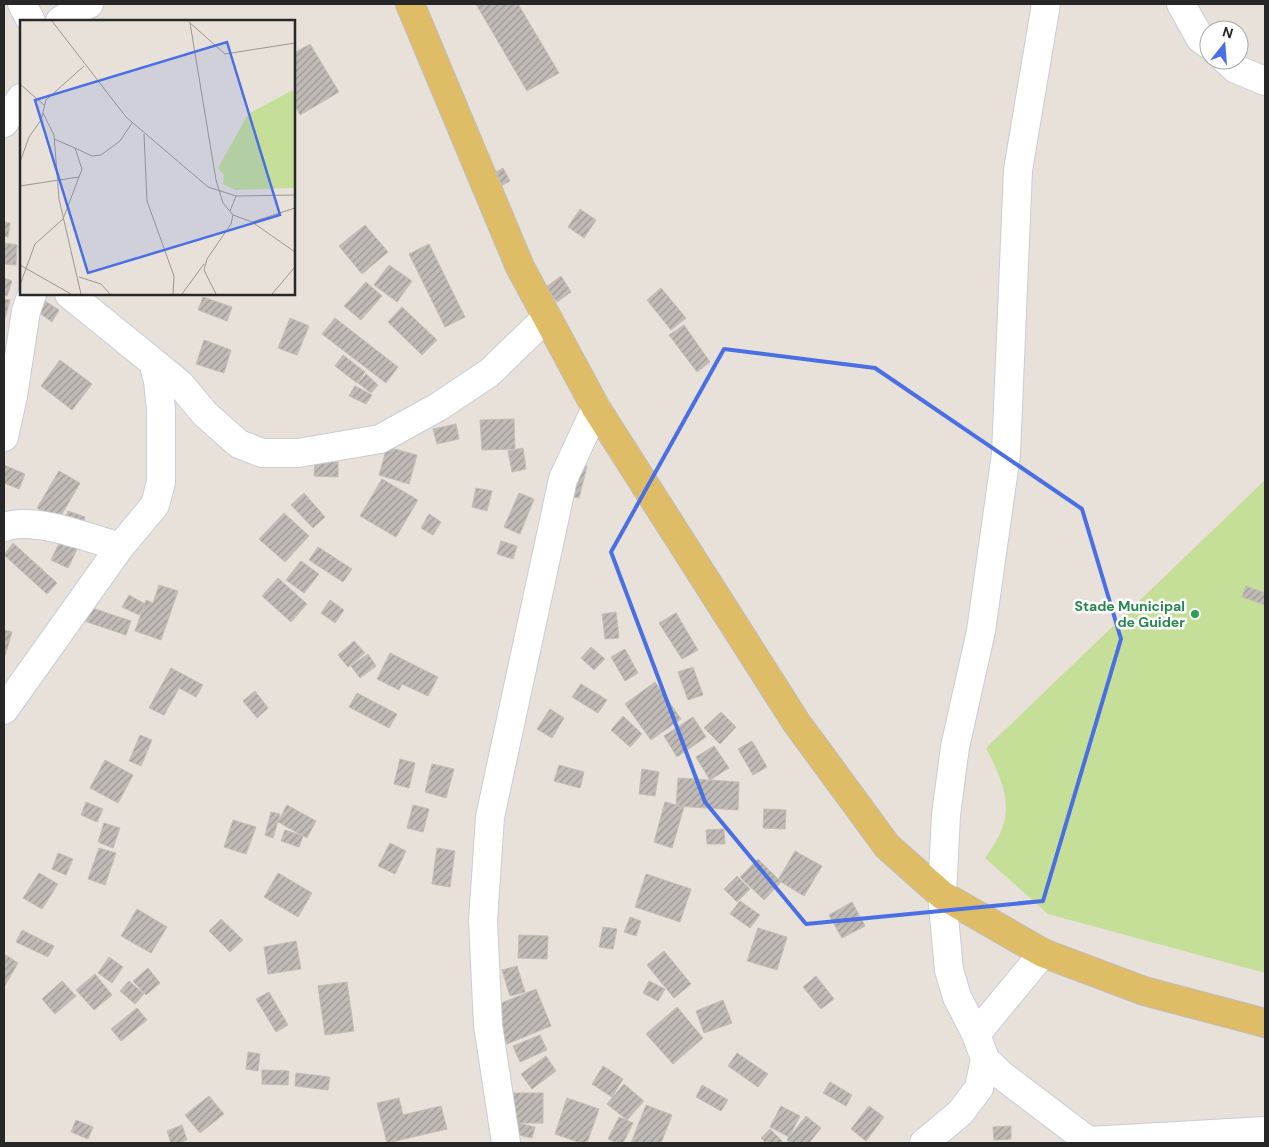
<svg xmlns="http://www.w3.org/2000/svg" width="1269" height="1147" font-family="'DM Sans',sans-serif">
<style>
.pitch{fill:#c5df98}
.building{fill:url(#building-hatch);stroke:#c3bdb4}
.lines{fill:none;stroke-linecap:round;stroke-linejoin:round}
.minor-casing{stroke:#c8ccd7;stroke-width:30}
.primary-casing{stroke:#bebebe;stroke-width:30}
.minor{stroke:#fff;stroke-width:28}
.primary{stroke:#dfbd67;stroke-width:28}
.marked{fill:none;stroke:#4a6fe4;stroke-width:4;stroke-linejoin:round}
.leisure-dot{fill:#2e9e5b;stroke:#fff;stroke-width:2}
.labels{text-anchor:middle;stroke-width:5;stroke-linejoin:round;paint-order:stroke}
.leisure-label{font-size:14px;font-weight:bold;fill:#27864d;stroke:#fff;text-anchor:end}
.inset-road{fill:none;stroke:#9b9792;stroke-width:1}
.view{fill:#4a6fe4;fill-opacity:0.15;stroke:#4a6fe4;stroke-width:2.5}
.inset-edge{fill:none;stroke:#272727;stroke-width:2.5}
</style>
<defs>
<pattern id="building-hatch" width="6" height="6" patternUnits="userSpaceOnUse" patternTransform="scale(1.25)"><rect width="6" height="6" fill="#c0bbb6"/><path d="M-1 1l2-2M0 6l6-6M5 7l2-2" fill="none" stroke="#9c9894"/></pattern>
</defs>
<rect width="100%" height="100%" fill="#e8e1da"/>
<!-- pitch -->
<path class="pitch" d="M1265,480V973L1048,914L985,858C990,851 995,843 999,836C1015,804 1000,776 986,748Z"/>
<!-- building -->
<path class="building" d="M476,4H518L559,73L527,91Z
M310,44L339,92L300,115L294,103V53Z
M503,168L510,181L492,191L485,178Z
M580,209L596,220L584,238L568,227Z
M4,222L10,223L8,237L4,236Z
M365,225L388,252L362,274L339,246Z
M4,243L17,245L16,265L4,264Z
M429,244L465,317L445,327L409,254Z
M389,265L412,281L397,302L374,285Z
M561,276L571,292L557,302L546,287Z
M4,278L12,281L7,296L4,295Z
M366,282L382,296L361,320L344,306Z
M661,288L686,318L671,330L647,300Z
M203,297L232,307L227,321L198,310Z
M4,299L10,300L4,322Z
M45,301L59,310L52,322L38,312Z
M402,307L437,340L422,355L388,322Z
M290,318L309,326L297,355L278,348Z
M335,318L398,367L386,383L322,334Z
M684,325L710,362L697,372L669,335Z
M204,340L231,350L224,373L196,364Z
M343,355L365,372L357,383L335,366Z
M60,360L92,384L72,410L41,386Z
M366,374L378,385L371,393L358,383Z
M355,386L372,395L366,404L349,396Z
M514,419L515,449L482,450L480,420Z
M456,424L459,439L437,444L433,429Z
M387,447L417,455L409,484L379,475Z
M523,448L526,469L512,472L508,451Z
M556,459L587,466L579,498L548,491Z
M315,461L338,462V477L314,476Z
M4,465L25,474L19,489L4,483Z
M59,471L80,483L58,521L37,508Z
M382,479L418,500L396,537L360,516Z
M476,488L492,491L487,511L472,507Z
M304,493L325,517L313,528L291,505Z
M519,493L534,499L520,534L504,527Z
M68,511L85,517L82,527L64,521Z
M284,513L309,536L285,562L259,539Z
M429,514L441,522L433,535L421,528Z
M64,533L81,541L68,568L51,560Z
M501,541L517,546L513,559L497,554Z
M13,543L57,583L47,594L4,555Z
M318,547L352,569L343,582L309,560Z
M301,561L319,574L304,593L286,580Z
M278,578L307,604L291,622L262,596Z
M159,585L178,591L161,640L135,631L146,600L153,603Z
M1246,586L1265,593V605L1242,597Z
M129,595L145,604L139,615L122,607Z
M330,600L344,610L335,623L321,613Z
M89,607L131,621L126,635L84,621Z
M616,612L619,638L605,639L602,614Z
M676,613L698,650L682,659L659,623Z
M4,630L12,632L5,656L4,655Z
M354,641L365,653L348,667L338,655Z
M591,647L605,659L594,670L581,658Z
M625,649L638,673L625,681L611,657Z
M390,653L438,677L428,696L402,684L399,690L377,679Z
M368,654L376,666L360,678L351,666Z
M693,667L703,695L688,700L678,672Z
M171,668L203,685L196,697L179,688L164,715L149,708Z
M655,682L681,719L651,740L625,704Z
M581,684L607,700L598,713L572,697Z
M255,691L268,708L257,718L243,701Z
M357,693L397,714L389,728L349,707Z
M550,709L564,718L552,738L537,729Z
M721,712L736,727L720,744L704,728Z
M623,716L642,734L630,747L611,730Z
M693,717L706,737L677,757L664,736Z
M140,735L152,740L141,766L129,761Z
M752,741L767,767L753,775L738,749Z
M714,746L729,768L710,780L696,757Z
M400,759L415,763L409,788L394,784Z
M105,760L133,775L118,803L90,788Z
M432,764L454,769L446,798L425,792Z
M559,765L584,772L580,788L554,781Z
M642,769L659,772L655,796L639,794Z
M678,778L739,782L738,810L676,806Z
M86,802L103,809L97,822L81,815Z
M665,802L684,807L672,848L654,842Z
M287,805L316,821L307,838L278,822Z
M413,805L429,809L423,832L407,828Z
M764,809L786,810L785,829L763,828Z
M271,812L280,814L273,838L265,835Z
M233,820L256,827L246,854L224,847Z
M104,823L120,828L113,848L98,842Z
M724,829L725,844H707L706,830Z
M285,830L303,836L299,847L281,841Z
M390,843L406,851L395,874L378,866Z
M99,848L116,853L105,885L88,879Z
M437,848L455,851L450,887L432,884Z
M795,851L822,866L804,896L778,880Z
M58,853L73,859L66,875L52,869Z
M758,859L781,882L764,900L740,877Z
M39,873L58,884L42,909L23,898Z
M278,873L312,893L298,917L264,897Z
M646,874L691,889L680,922L635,907Z
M737,876L750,889L737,902L724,889Z
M740,901L760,915L750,928L730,914Z
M852,902L865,926L842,938L829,915Z
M137,909L167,927L151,953L121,936Z
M630,917L641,921L636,936L624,932Z
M221,919L243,940L230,952L209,931Z
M603,927L617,929L613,949L599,947Z
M758,928L787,937L777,970L747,961Z
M22,930L54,946L48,957L16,942Z
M519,935L548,936L547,959L518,958Z
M296,941L301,969L268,974L264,947Z
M664,951L691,984L674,998L647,965Z
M4,954L18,963L4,987Z
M109,957L123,967L112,983L98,973Z
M517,966L525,992L510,996L502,970Z
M148,968L160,983L146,995L133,981Z
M95,974L112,995L94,1010L76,990Z
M816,976L834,999L821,1009L803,987Z
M62,981L76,996L55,1014L42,999Z
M129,981L144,994L135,1004L120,991Z
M649,981L665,989L658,1001L643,993Z
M347,982L354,1031L325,1035L318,986Z
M536,989L551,1026L502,1046L487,1009Z
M269,992L288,1025L276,1032L256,999Z
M723,1000L732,1023L704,1033L696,1011Z
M677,1007L703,1038L673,1064L646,1034Z
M137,1008L147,1020L121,1041L111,1029Z
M540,1035L547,1050L520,1062L513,1046Z
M248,1052L260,1054L258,1071L246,1069Z
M737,1053L768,1074L758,1087L728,1066Z
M546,1056L556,1071L532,1089L521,1074Z
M603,1066L623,1079L612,1097L592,1084Z
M262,1070L289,1071L288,1085L262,1084Z
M296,1073L330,1077L328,1090L295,1086Z
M830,1082L852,1095L846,1106L823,1093Z
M624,1084L644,1101L627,1120L607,1104Z
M702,1085L728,1100L721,1111L696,1097Z
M512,1093H543V1123H512Z
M209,1096L224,1114L200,1133L185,1115Z
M399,1098L403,1115L441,1106L447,1129L387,1143L377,1103Z
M567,1098L599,1109L587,1143H581L555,1134Z
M646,1105L672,1115L661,1143H631Z
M781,1106L800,1116L789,1137L770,1127Z
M869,1106L884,1117L866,1141L851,1129Z
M806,1116L821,1128L809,1143H791L787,1140Z
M619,1117L633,1123L623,1143H617L608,1139Z
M76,1120L93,1127L88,1139L71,1132Z
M513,1122L535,1127L532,1138L510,1133Z
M182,1125L187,1140L178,1143H171L167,1131Z
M1011,1126V1139L994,1140L993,1127Z
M770,1129L784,1143H766L761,1138Z"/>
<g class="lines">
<!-- minor casing -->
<g class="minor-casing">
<path id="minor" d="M22,4L31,21
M1181,4L1200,38L1209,45
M60,21L80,8L89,4
M1226,60L1236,69L1265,81
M4,123L21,98
M153,362L180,384L205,414L239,444L262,453H298L380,439L438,407L489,373L547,317
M4,437L13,396L26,311L32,294
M4,527C34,516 89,538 120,547
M4,710L120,547L155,505L161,482V410L158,381L153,362L69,294
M976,1034L1043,953
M985,1059L1000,1074L1091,1143
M1089,1141L1265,1131
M506,1143L488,1025L483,921L490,817L563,479L596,408
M924,1143L960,1113L979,1088L985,1059L976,1034L957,997L949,970L942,895L946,815L955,747L981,631L1006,454L1018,170L1046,4"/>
</g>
<!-- primary casing -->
<g class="primary-casing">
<path id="primary" d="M410,4L520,267L596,408L796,722L887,846L942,895L1043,953L1144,991L1265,1023"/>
</g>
<!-- minor -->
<use href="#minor" class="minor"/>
<!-- primary -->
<use href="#primary" class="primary"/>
</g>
<!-- marked area -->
<path class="marked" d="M724,349L875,368L1082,509L1121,639L1043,901L806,924L705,802L611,552Z"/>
<!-- markers -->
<circle class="leisure-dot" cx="1195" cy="614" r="5"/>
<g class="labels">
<!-- leisure labels -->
<g class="leisure-label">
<text x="1185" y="611">Stade Municipal<tspan x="1185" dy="16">de Guider</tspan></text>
</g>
</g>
<!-- overview -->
<g transform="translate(20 20)">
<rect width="275" height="275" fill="#e8e1da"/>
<path d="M271,71L275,72V168L215,170L203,164L204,155L198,148L228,94Z" fill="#c5df98"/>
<path class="inset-road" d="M32,1L106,97L188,167L216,176L275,175M169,2L205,34L275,23M170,3L196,160L203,183L213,195L211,204L187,239L184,250L196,274M0,64L24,85M23,93L34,115L39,179L61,274M124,114L127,181L154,256L153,274M55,128L72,136L81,135L100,121L112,103M0,142L9,117L21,100L26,80L64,46M0,166L59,157M210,191L216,176M213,195L232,202L275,232M232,202L275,188M0,245L51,274M59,257L81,264L90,274M0,265L15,224L43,199L62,149L55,128L34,119M162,274L184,244M252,274L275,247"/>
<path class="view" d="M207,22L260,195L68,253L15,80Z"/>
<rect width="275" height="275" class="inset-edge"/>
</g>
<!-- border -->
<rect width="1269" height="1147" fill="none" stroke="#272727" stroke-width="10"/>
<!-- north arrow -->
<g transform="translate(1224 45) rotate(17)"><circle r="24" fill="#ffffff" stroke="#a9a9a9"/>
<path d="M0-4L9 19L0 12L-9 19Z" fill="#4a6fe4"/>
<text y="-8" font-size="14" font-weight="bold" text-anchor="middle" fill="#272727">N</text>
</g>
</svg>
